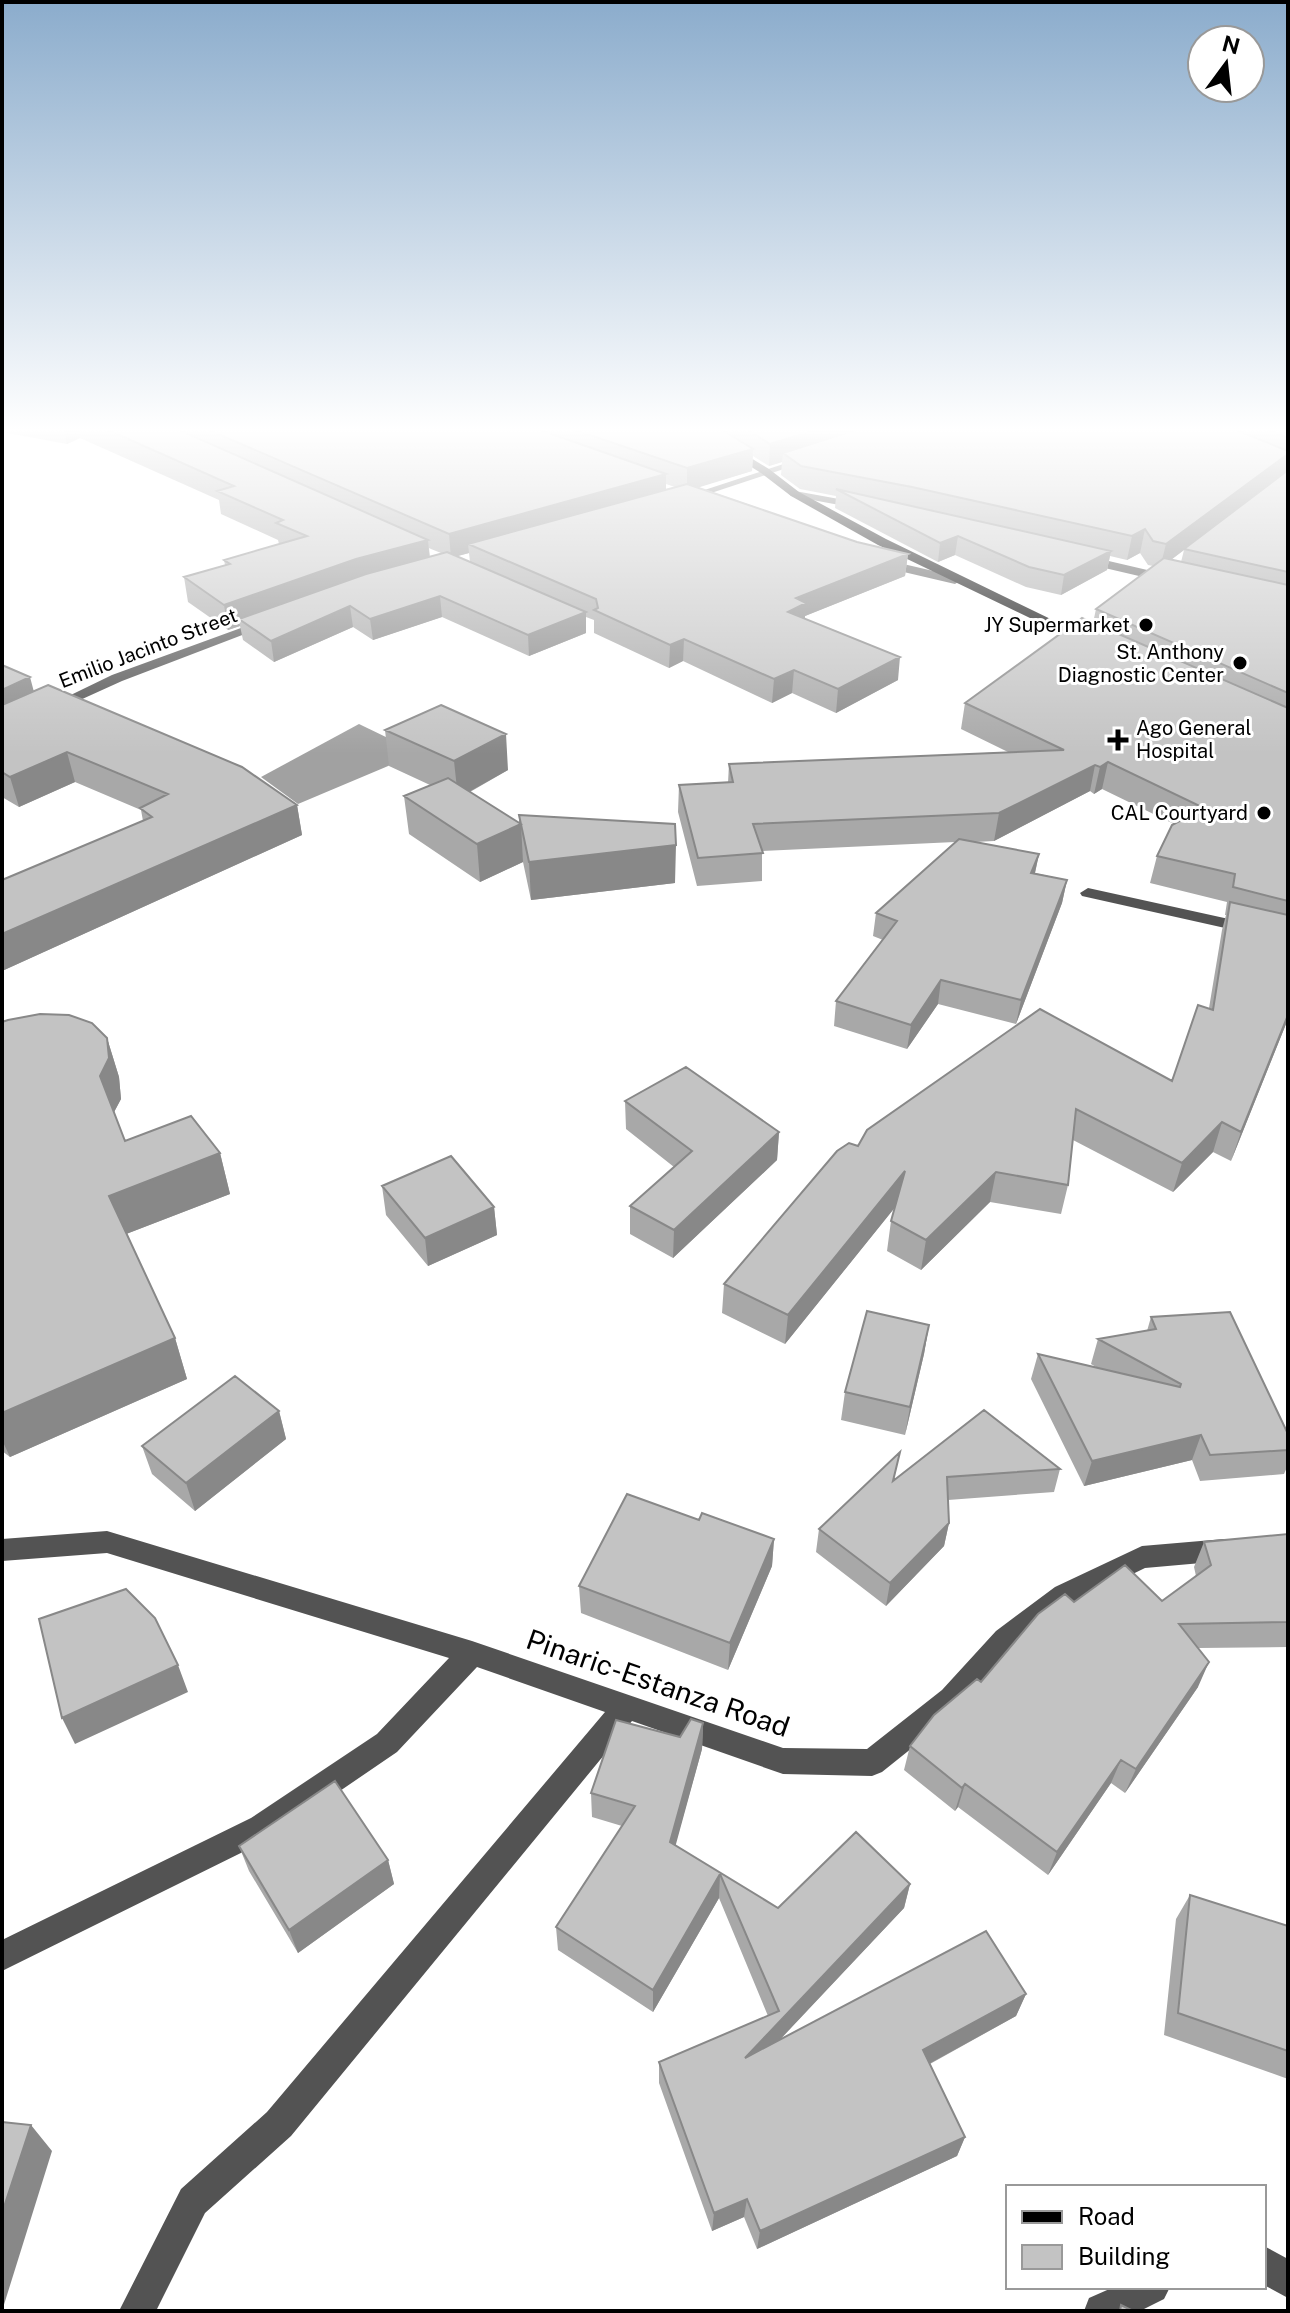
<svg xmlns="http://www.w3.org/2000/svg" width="1290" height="2313" font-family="'Public Sans',sans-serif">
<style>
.water{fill:#a1a1a1}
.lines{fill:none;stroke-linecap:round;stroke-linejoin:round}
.minor{fill:#535353;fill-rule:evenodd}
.major{fill:#000;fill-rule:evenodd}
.wall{fill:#a8a8a8;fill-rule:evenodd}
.shaded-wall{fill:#888}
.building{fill:#c3c3c3;stroke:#888;stroke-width:2}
.poi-dot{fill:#000;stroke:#fff;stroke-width:3}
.labels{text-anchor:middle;stroke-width:6;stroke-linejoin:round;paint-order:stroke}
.far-poi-label{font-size:20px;fill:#000;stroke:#fff;text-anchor:end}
.far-street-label{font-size:20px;fill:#000;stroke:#fff}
.near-street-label{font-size:28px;fill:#000;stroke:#fff}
</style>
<rect width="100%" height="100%" fill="#fff"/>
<!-- water -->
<path class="water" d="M359,724L419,753L298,804L261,777Z"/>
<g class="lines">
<!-- minor -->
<path class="minor" d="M805,457L814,459L687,501L677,499Z
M795,491L861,503L867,506L861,509L791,496L789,494Z
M1083,555L1173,576L1175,579L1169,583L1079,562V556Z
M882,559L959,577L961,580L955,584L878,566V560Z
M260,621L271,624L122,681L58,710L46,707L112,675Z
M1088,888L1288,932V942L1082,896L1080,893Z
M107,1531L472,1641L783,1748L867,1749L942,1690L996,1631L1055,1587L1142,1546L1224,1539L1233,1542L1237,1550L1233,1558L1224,1561L1145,1568L1073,1603L1014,1647L962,1708L882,1772L872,1776L783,1774L632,1721L291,2136L205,2213L156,2311H119L181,2189L267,2112L605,1712L477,1667L397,1752L271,1838L2,1971V1940L251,1818L377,1734L449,1658L107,1553L2,1561V1539Z
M1264,2246L1288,2259V2298L1264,2285Z
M1114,2287H1170L1164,2299L1140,2311H1084L1089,2298Z"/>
<!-- major -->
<path class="major" d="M692,430H705L769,469L799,492L886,539L1098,642L1086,645L878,545L791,496L761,473Z"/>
</g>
<!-- wall -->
<path class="wall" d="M2,430H1288V464L1286,471L1288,470V1019L1231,1161L1213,1152L1173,1192L1073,1140L1068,1185L1061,1214L990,1202L921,1270L887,1251L891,1221L895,1207L785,1344L722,1313L724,1284L858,1146L1172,1081L1209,1008L1222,930L1226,915H1225L1227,902L1150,883L1157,856L1174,824L1102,789L1094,794L1090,791L994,841L975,842L1039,854L1035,873L1067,880L1062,903L1016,1024L938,1004L907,1049L834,1026L836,1001L883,940L873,936L876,913L955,842L762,851V881L697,886L678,812L679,785L728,783L729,764L1008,752L961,729L965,703L1093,623L1096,609L1153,566L1148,565L1140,553L1127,560L1110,556L1107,570L1061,595L1026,587L955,555L938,562L835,508L836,496L800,489L781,475L782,462L769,466L753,456L752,471L698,487L857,542L908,554L905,576L805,616V619L898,680L836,713L792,693L772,703L683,661L669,668L594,633V620L586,617V633L529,656L442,617L373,640L353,627L274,662L243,640L240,626L228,630L188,602L184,577L225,565L224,560L279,544L278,540L221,514L219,500L80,438L67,444L2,432ZM666,484L675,487L666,489ZM429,548L431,549L441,553L430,557ZM1184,550L1181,562L1171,560ZM469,553L470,562L457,556Z
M2,665L34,691L297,805L302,835L2,971V880L143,821L141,810L75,782L19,807L2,797Z
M385,730L508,770L470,792L519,823V815L675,883L531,900L523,862L480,882L409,834L404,796L430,785L389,766Z
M2,1022L107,1038L119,1077L121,1099L114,1112L125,1141L220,1153L230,1194L126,1234L175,1338L187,1379L10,1457L2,1451Z
M625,1101L779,1132L777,1160L673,1258L630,1234V1206L674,1167L626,1129Z
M382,1186L494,1207L497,1235L428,1266L386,1215Z
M1151,1317L1288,1434V1465L1284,1474L1200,1481L1192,1460L1084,1486L1031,1379L1038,1354L1096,1367L1091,1364L1098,1339L1147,1331Z
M929,1325L924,1354L905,1435L841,1420L845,1392Z
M279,1411L286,1439L195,1511L152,1474L142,1446Z
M1060,1469L1054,1492L948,1500L949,1523L944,1546L886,1606L816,1552L819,1529L895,1480Z
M699,1520L774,1539L772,1566L728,1670L581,1613L579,1586Z
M1288,1534V1647L1198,1648V1687L1125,1793L1111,1783L1048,1875L958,1807L955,1811L904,1770L910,1746L981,1682L1074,1602L1162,1601L1196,1576L1194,1567L1204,1542Z
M703,1723L702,1749L675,1845L778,1908L910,1884L904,1908L779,2040L1026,1994L1016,2016L930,2064L965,2137L957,2156L757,2249L744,2217L712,2231L659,2083V2062L768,2016L719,1898L653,2012L558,1950L556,1927L622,1826L592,1817L591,1793Z
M239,1846L388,1860L394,1884L298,1953L249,1871Z
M1190,1895L1288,1926V2079L1164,2035L1176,1919Z"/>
<!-- shaded-wall -->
<path class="shaded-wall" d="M64,430H79L80,438L67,444Z
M815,430H885L783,453L782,462L769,466L770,444Z
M753,449L752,471L687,491V468Z
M1288,454V464L1285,474L1160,568L1166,544Z
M666,474V497L468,544L469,553L451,558L449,534Z
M1145,529L1140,553L1127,560L1132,536Z
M958,536L955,555L938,562L940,543Z
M428,540L430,563L239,619L240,626L228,630L224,605L356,559Z
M1111,551L1107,570L1061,595L1064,575Z
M908,554L905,576L805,616V625L788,612L796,598Z
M440,596L442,617L373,640L370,619Z
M350,606L353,627L274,662L271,641Z
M586,612V633L529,656L528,635Z
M684,639L683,661L669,668L670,645Z
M900,657L898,680L836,713L838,689Z
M794,670L792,693L772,703L774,679Z
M30,677L38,707L2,724V690Z
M506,734L508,770L458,798L454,761Z
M67,752L75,782L19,807L10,777Z
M1108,762L1102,789L1094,794L1100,767Z
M1095,765L1090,791L994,841L999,813Z
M297,805L302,835L2,971V934Z
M521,824L523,862L480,882L477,844Z
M676,845L675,883L531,900L529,862Z
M1039,854L1034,877L1031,873Z
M1067,880L1062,903L1016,1024L1021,1000Z
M941,980L938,1004L907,1049L911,1025Z
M1288,1015V1019L1231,1161L1241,1132Z
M107,1038L119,1077L121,1099L112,1116L100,1076Z
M1222,1122L1213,1152L1173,1192L1182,1163Z
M779,1132L777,1160L673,1258L674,1230Z
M220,1153L230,1194L121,1236L109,1196Z
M905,1171L901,1200L785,1344L788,1315Z
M996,1172L990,1202L921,1270L926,1240Z
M494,1207L497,1235L428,1266L425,1238Z
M929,1325L924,1354L905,1435L910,1407Z
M175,1338L187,1379L10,1457L2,1440V1413Z
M279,1411L286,1439L195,1511L186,1483Z
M1201,1435L1192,1460L1084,1486L1092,1461Z
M949,1523L944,1546L886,1606L890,1583Z
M774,1539L772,1566L728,1670L730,1643Z
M1209,1662L1198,1687L1125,1793L1136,1769Z
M178,1665L188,1692L75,1744L62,1718Z
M703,1723L702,1749L670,1866V1842Z
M1121,1760L1111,1783L1048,1875L1057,1852Z
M965,1784L958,1807L955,1811L962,1788Z
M388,1860L394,1884L298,1953L289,1930Z
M720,1874L719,1898L653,2012V1990Z
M910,1884L904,1908L743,2079L745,2058Z
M1026,1994L1016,2016L916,2071L923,2050Z
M31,2125L52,2151L2,2311V2213Z
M965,2137L957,2156L757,2249L760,2231Z
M747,2199L744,2217L712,2231L714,2213Z"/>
<!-- building -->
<path class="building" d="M108,430H179L428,540L356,559L224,605L184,577L230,564L224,560L307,536L276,523L283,520L217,491L234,486Z
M209,430H540L666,474L449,534Z
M575,430H722L753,449L687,468Z
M748,430H815L770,444Z
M855,430H1236L1288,451V454L1166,544L1153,541L1145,529L1132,536L912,487L801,466L783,453Z
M1269,430H1288V438Z
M1288,470V572L1184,549Z
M687,484L857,542L908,554L796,598L806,603L788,612L900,657L838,689L794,670L774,679L684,639L670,645L594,610L598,608L596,599L468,544Z
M836,489L1111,551L1064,575L1029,567L958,536L940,543Z
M447,552L586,612L528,635L440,596L370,619L350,606L271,641L239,619L366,574Z
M1164,558L1288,585V693L1096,609Z
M1082,618L1288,708V901L1233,887L1235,874L1157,856L1172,825L1204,808L1108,762L1100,767L1095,765L999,813L753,824L763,853L698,858L679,785L733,782L729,764L1064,750L965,703Z
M2,665L30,677L2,690Z
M48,685L242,767L297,805L2,934V880L152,817L140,808L168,794L67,752L10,777L2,772V705Z
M441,705L506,734L454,761L385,730Z
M448,778L521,824L477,844L404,796Z
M519,815L675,824L676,845L529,862Z
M959,839L1039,854L1031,873L1067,880L1021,1000L941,980L911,1025L836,1001L897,921L876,913Z
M1230,902L1288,915V1015L1241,1132L1222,1122L1182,1163L1076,1109L1068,1185L996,1172L926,1240L891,1221L905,1171L788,1315L724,1284L837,1151L849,1143L858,1146L867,1130L1040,1009L1172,1081L1198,1005L1213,1010Z
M40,1014L69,1015L92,1023L107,1038L109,1058L100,1076L125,1141L191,1116L220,1153L109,1196L175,1338L2,1413V1022L8,1020Z
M686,1067L779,1132L674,1230L630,1206L692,1151L625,1101Z
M451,1156L494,1207L425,1238L382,1186Z
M867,1311L929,1325L910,1407L845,1392Z
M1230,1312L1288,1434V1450L1210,1455L1201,1435L1092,1461L1038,1354L1180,1387L1181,1384L1098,1339L1156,1329L1151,1317Z
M235,1376L279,1411L186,1483L142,1446Z
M984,1410L1060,1469L947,1477L949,1523L890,1583L819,1529L900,1452L893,1481Z
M627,1494L699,1520L702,1513L774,1539L730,1643L579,1586Z
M1288,1534V1622L1179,1624L1209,1662L1136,1769L1121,1760L1057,1852L965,1784L962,1788L910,1746L934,1715L977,1679L981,1682L1038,1614L1065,1594L1074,1602L1125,1565L1162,1601L1211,1565L1204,1542Z
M126,1589L155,1618L178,1665L62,1718L39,1619Z
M691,1719L703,1723L670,1842L778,1908L856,1832L910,1884L745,2058L986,1931L1026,1994L923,2050L965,2137L760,2231L747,2199L714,2213L659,2062L779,2011L720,1874L653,1990L556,1927L635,1806L591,1793L616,1720L680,1737Z
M335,1781L388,1860L289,1930L239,1846Z
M1190,1895L1288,1926V2051L1178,2013Z
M2,2122L31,2125L2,2213Z
M1121,2305L1133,2311H1120Z"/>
<!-- sky -->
<linearGradient id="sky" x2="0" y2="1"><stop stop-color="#8baccc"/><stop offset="0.57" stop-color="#fff"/><stop offset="1" stop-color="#fff" stop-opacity="0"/></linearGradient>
<rect width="1290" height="754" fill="url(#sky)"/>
<!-- markers -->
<g class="poi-dot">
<circle cx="1146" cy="625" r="8"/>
<circle cx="1240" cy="663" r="8"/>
<path d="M1114 728h8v8h8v8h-8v8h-8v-8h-8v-8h8z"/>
<circle cx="1264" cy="813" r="8"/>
</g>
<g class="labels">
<!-- far-poi labels -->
<g class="far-poi-label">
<text x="1130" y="632">JY Supermarket</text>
<text x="1224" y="659">St. Anthony<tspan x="1224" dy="23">Diagnostic Center</tspan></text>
<text x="1136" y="735" text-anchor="start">Ago General<tspan x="1136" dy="23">Hospital</tspan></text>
<text x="1248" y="820">CAL Courtyard</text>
</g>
<!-- far-street labels -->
<g class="far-street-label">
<text transform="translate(148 648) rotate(-21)" y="7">Emilio Jacinto Street</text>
</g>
<!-- near-street labels -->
<g class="near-street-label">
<text transform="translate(658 1683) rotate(19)" y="10">Pinaric-Estanza Road</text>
</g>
</g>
<!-- border -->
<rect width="1290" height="2313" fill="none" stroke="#000000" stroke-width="8"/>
<!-- legend -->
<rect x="1006" y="2185" width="260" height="104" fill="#ffffff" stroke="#999999" stroke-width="2"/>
<rect x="1022" y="2211" width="40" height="12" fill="#000000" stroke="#999999" stroke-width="2"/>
<text x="1078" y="2225" font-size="24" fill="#000000">Road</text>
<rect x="1022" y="2245" width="40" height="24" fill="#c3c3c3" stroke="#999999" stroke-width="2"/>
<text x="1078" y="2265" font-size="24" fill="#000000">Building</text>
<!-- north arrow -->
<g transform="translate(1226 64) rotate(15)"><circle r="38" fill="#ffffff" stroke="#999999" stroke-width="2"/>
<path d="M0-6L14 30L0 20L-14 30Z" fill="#000000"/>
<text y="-12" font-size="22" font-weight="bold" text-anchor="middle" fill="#000000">N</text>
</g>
</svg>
